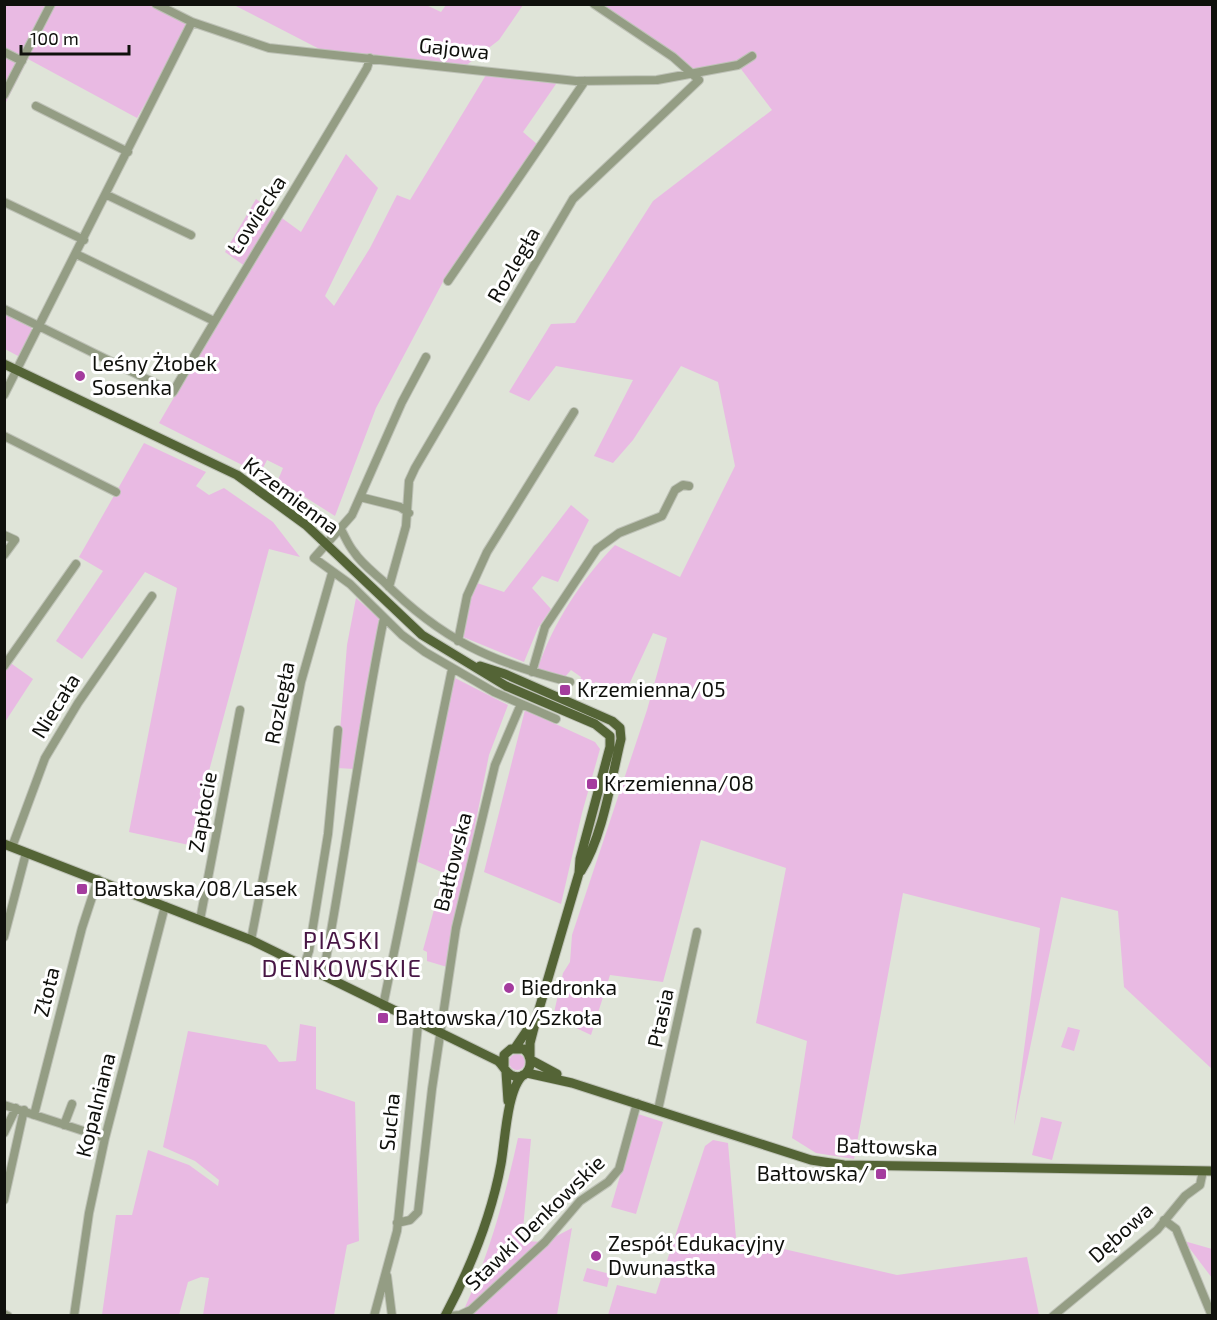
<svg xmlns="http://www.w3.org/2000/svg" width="1217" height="1320" font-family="'Exo 2',sans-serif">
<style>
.green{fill:#e9bae3}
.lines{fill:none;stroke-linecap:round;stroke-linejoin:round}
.minor-casing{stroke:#bec2b7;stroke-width:10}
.major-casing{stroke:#bec2b7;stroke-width:11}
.minor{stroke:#949d84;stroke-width:8}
.major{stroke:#546436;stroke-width:9}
.poi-dot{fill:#a43c9e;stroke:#fff;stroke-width:2}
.labels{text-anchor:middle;stroke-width:6;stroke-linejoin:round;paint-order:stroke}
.street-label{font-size:21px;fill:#0f100c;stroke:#fff}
.poi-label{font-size:21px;fill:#0f100c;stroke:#fff;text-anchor:start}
.quarter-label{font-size:24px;letter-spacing:1.5px;fill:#481645;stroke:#fff}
</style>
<rect width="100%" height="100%" fill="#dfe4d8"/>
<!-- green -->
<path class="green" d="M424,4L441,12L446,5H523L499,40L464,67L585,81L556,84L523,132L538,145L445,278L376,408L335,516L278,480L283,468L267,460L260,474L159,423L249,269L225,252L256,199L301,232L346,154L378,188L325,296L334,306L370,248L397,195L410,200L486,75L331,55L234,5Z
M4,5H156L192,22L137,118L28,59L5,104Z
M592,5H1212V1069L1124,987L1118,911L1061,897L1014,1126L1040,928L903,893L854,1159L816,1153L792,1138L807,1041L756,1023L786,868L701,840L663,982L610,975L591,1035L553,1017L563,973L570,962L572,935L647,710L667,638L653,633L627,689L595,682L588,699L578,691L581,677L571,670L565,677L537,671C552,624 582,579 615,545L680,577L735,466L718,382L681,366L633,440L613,463L594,456L633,380L556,366L529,401L509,392L551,324L575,323L653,201L772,110L738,65L691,72Z
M4,312L31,326L33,335L18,356L5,349Z
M144,443L206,472L196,486L209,495L224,488L273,522L300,557L269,549L189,845L129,832L177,588L145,572L82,659L56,641L103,571L79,557Z
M571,505L589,520L558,582L542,576L532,588L551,609L538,628L524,662L463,637L471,593L477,583L504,592Z
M356,598L381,620L354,769L337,768L347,645Z
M5,659L33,679L5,722Z
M451,676L508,705L489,755L447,967L427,961V952L423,950L444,873L418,862Z
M525,710L595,742L600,749L582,813L561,904L484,872Z
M300,1024L316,1027V1089L355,1102L359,1241L347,1245L334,1315H203L209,1278L201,1277L188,1282L179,1315H102L116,1215H132L148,1150L189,1165L218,1186L219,1180L195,1161L163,1147L188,1031L266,1045L279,1062L296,1061Z
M1068,1027L1080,1030L1074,1051L1061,1047Z
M509 1062a8 8 0 1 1 16 0a8 8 0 1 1-16 0Z
M638,1114L663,1122L636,1214L611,1207Z
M1041,1117L1062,1122L1052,1160L1032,1155Z
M518,1138L531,1139L522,1241L545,1242L572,1228L557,1315L461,1316C489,1256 504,1201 518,1138Z
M713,1140L728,1143L736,1238L897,1275L1027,1257L1039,1315H608L617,1285L656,1294L705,1146Z
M1184,1241L1212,1249V1278Z
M587,1268L610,1274L607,1287L583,1281Z"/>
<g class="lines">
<!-- minor casing -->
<g class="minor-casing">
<path id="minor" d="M156,4L192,22L269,48L576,81L657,80L738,65L752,56
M4,52L22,61
M4,95L51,4
M36,106L128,152
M107,195L191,235
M4,202L84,240
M76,254L214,321
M448,281L585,81
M4,309L173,392C236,283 303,177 367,68L370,58
M426,357L402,402L352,515L314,558L350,584L402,635L425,652L494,692L556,719
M4,395L192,22
M4,436L116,492
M360,497L400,507L409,513
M340,528C345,536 348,545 354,552C361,563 373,572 383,581C442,640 491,662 570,682
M4,535L15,540L4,555
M389,587L406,526L409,481L415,468L573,199L699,80L673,57L594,4
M458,641L467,596L487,552L574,412
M4,666L76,564
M532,672L545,627L597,549L619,533L662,516L675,490L683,485L689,486
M12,847L45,758L78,703L152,596
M200,920L240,710
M4,937L26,853
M251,940L301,682L332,573
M304,966L309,951L328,834L338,730
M320,973L326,959C347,846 361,731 384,618
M383,1006L452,669
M4,1105L105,1138
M658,1110L697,932
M34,1115L82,928L98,879
M64,1125L72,1104
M4,1133L16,1108
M4,1200L24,1110
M1164,1220L1176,1229L1212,1316
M397,1223L410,1220L418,1212L432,1089L456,928L495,765L521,704
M387,1276L392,1316
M4,1314L8,1316
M74,1316L89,1213L105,1138L165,906
M374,1316L397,1231L418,1025
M449,1316L460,1315L471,1310L545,1242L580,1201L608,1182L619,1169L637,1103
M1053,1316L1157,1230L1185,1196L1200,1185L1203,1171"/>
</g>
<!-- major casing -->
<g class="major-casing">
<path id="major" d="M4,364L237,475L306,525L422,635L506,686L595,724L610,736V747L580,859L579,873L537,1016L530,1043V1056
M480,666L505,674L612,721L620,728L621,739C611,780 603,836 581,871
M4,844L251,940L498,1061C503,1065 505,1072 511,1075C528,1083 537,1060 524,1049H511L504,1055V1067
M515,1048L532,1023
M531,1060L557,1074
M506,1072L508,1101
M527,1073L572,1083L811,1160L844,1165L1212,1171
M445,1316C471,1267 491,1218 501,1164C505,1142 507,1089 523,1075"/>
</g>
<!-- minor -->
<use href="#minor" class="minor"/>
<!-- major -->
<use href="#major" class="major"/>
</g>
<!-- markers -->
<g class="poi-dot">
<circle cx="80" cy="376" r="6"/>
<rect x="559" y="684" width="12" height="12" rx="3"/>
<rect x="586" y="778" width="12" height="12" rx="3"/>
<rect x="76" y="883" width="12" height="12" rx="3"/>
<circle cx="509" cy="988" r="6"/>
<rect x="377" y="1012" width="12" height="12" rx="3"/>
<rect x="875" y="1168" width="12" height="12" rx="3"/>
<circle cx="596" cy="1256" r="6"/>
</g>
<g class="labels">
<!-- street labels -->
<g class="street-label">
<text transform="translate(454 49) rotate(6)" y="7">Gajowa</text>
<text transform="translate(257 215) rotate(-57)" y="7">Łowiecka</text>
<text transform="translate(514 265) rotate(-60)" y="7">Rozległa</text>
<text transform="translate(291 496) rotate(37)" y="7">Krzemienna</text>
<text transform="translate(280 703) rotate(-79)" y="7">Rozległa</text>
<text transform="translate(56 706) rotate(-58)" y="7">Niecała</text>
<text transform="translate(203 812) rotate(-80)" y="7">Zapłocie</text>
<text transform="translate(453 862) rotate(-76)" y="7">Bałtowska</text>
<text transform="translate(47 992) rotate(-76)" y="7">Złota</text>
<text transform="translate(661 1018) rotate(-78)" y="7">Ptasia</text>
<text transform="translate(96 1105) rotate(-76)" y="7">Kopalniana</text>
<text transform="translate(390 1122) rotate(-84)" y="7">Sucha</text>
<text transform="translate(887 1147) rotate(2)" y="7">Bałtowska</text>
<text transform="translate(535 1223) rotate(-44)" y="7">Stawki Denkowskie</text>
<text transform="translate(1121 1233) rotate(-42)" y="7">Dębowa</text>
</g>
<!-- poi labels -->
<g class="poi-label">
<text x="92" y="371">Leśny Żłobek<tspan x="92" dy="24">Sosenka</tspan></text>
<text x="577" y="697">Krzemienna/05</text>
<text x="604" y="791">Krzemienna/08</text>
<text x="94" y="896">Bałtowska/08/Lasek</text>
<text x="521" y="995">Biedronka</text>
<text x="395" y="1025">Bałtowska/10/Szkoła</text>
<text x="869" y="1181" text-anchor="end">Bałtowska/</text>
<text x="608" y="1251">Zespół Edukacyjny<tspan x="608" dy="24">Dwunastka</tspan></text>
</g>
<!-- quarter labels -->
<g class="quarter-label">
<text x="342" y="949">PIASKI<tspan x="342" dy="28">DENKOWSKIE</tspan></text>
</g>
</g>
<!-- border -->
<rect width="1217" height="1320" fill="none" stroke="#0f100c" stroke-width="12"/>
<!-- scale -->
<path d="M21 45v9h108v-9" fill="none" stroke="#0f100c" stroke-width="3"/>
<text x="30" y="45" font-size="18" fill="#0f100c" stroke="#ffffff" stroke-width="4.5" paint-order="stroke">100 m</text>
</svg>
